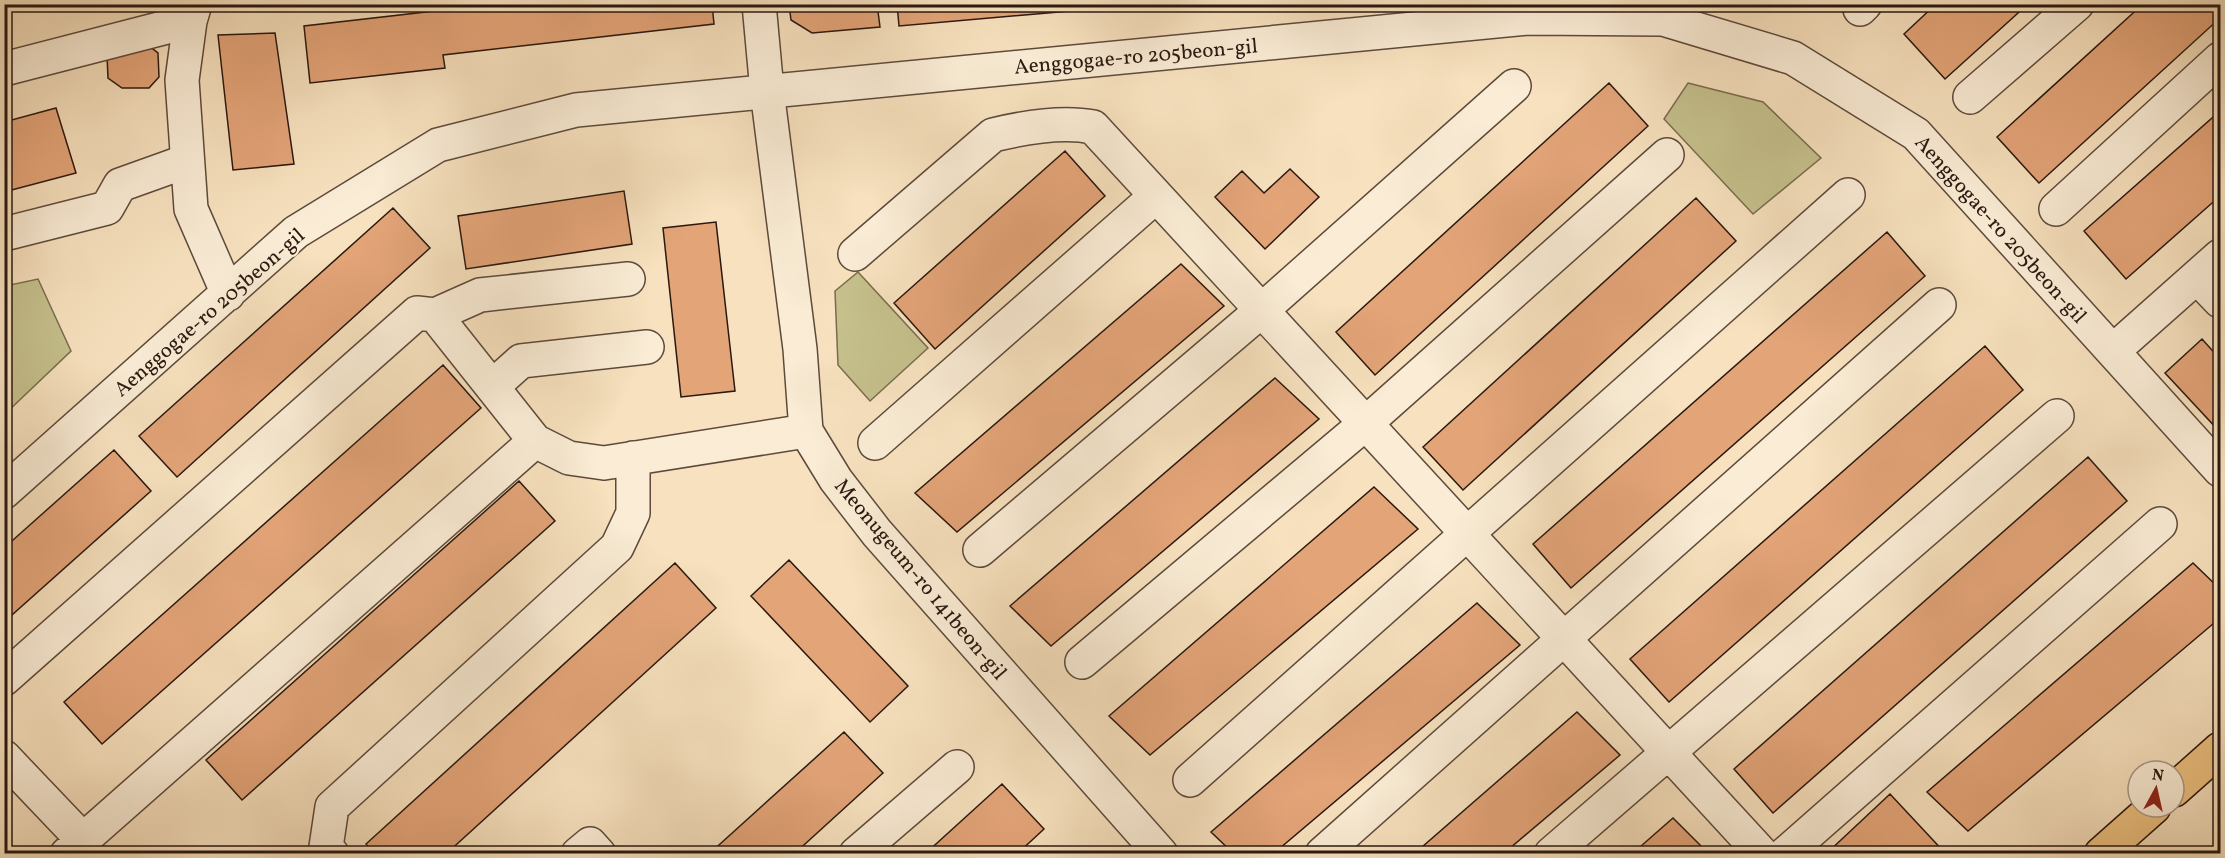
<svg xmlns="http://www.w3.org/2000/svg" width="2225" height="858" font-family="Vollkorn,serif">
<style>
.green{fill:#c5c08c;stroke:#786c4e;stroke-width:1.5}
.building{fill:#e3a478;stroke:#2a1810;stroke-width:1.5}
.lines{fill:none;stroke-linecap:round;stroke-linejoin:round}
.minor-casing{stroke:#5d4a3c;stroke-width:36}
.major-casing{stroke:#2a1810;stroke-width:36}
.minor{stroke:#faecd5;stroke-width:33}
.major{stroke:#ecc07f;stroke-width:33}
.labels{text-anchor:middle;stroke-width:4.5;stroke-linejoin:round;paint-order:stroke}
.street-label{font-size:21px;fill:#2a1810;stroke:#faecd5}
</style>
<rect width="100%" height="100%" fill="#f7e1be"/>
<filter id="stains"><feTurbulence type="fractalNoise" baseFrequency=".00333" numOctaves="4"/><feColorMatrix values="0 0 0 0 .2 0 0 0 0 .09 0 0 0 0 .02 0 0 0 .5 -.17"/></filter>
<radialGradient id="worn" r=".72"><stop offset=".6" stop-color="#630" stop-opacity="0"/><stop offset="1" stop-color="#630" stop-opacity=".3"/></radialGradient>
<!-- green -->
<path class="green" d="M1688,83L1763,102L1821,158L1753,214L1664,119Z
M858,272L928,348L870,401L838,365L835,291Z
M38,279L71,351L5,414V286Z"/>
<!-- building -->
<path class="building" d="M433,4H712L714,24L443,55L445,68L310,83L304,26L434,11Z
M789,4H877L880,27L812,33L791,20Z
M897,4H1151L899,26Z
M1936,4H2028L1945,79L1904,34Z
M2143,4H2220V18L2039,183L1997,137Z
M275,33L294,164L233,170L218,35Z
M145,43L158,53L159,77L149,88H122L108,78L107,55Z
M1609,83L1648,126L1375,375L1336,332Z
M56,108L76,173L4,192V122Z
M2220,111V196L2126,279L2084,231Z
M1065,151L1105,196L935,349L894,303Z
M1290,169L1319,197L1265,249L1215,197L1242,171L1264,193Z
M624,191L632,244L466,269L458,216Z
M1696,198L1736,241L1463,490L1423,447Z
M393,208L430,248L177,477L139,436Z
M716,222L735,391L681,397L663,228Z
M1887,232L1925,276L1571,588L1533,544Z
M1181,264L1224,306L957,532L915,493Z
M2202,339L2220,359V432L2165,373Z
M1985,346L2023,390L1669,702L1630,659Z
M443,365L481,408L102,744L64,702Z
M1275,378L1319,419L1051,646L1010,606Z
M114,450L151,491L4,622V548Z
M2088,457L2127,501L1773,813L1734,769Z
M519,481L555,521L242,800L206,760Z
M1374,487L1418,529L1150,755L1109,716Z
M789,560L908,686L870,722L751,596Z
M675,563L716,608L446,854H375L366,844Z
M2193,563L2220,589V618L1968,831L1927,792Z
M1477,603L1520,645L1273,854H1234L1211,832Z
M1577,712L1620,755L1503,854H1414Z
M844,732L883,773L794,854H709Z
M1002,784L1044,829L1017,854H925Z
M1890,794L1946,854H1826Z
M1673,818L1709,854H1632Z"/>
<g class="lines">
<!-- minor casing -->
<g class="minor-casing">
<path id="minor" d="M195,4L190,21L182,80L191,209L228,294
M759,4L767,91L800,349L806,431L836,480L877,533L1161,854
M1860,9L1865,4
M4,69L190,21
M1970,97L2077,4
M2056,209L2220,59
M4,234L107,208L120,185L187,161
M855,254L993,135C1022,128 1063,121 1093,127L1762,854
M2197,277L2220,301
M435,315L480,295L628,279
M2113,351L2220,256
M492,387L521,361L647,347
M875,443L1156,196
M4,492L296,232L438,145L576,110L1528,18L1663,19L1793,58L1916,134L2220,470
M980,550L1262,310L1514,86
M1082,662L1366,423L1667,155
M4,679L417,313L435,315L535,441L569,458L604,463L806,431
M4,757L83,840
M1190,780L1848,195
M67,854L535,441
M332,854L326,847L332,807L617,547L633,513V458
M578,854L590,844L599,854
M856,854L957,767
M1322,854L1939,305
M1551,854L2057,416
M1785,854L2160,524"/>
</g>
<!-- major casing -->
<g class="major-casing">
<path id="major" d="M2174,790L2220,749
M2101,854L2154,807"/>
</g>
<!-- minor -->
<use href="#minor" class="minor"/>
<!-- major -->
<use href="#major" class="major"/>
</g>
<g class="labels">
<!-- street labels -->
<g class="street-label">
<text transform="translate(1136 56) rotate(-5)" y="7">Aenggogae-ro 205beon-gil</text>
<text transform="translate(2001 229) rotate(48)" y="7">Aenggogae-ro 205beon-gil</text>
<text transform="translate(209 312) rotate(-41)" y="7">Aenggogae-ro 205beon-gil</text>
<text transform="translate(921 579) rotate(50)" y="7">Meonugeum-ro 141beon-gil</text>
</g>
</g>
<!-- margin -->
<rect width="2225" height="858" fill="none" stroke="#f7e1be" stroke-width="24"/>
<rect x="6" y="6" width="2213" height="846" fill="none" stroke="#2a1810" stroke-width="3"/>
<rect x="12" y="12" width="2201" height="834" fill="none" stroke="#2a1810" stroke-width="1.5"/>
<!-- north arrow -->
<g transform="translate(2156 789) rotate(8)"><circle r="28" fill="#faecd5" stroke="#a79786" stroke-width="1.5"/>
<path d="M0-4.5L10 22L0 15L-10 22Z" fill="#8f2418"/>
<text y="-9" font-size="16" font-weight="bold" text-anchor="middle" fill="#2a1810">N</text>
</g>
<rect width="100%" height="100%" filter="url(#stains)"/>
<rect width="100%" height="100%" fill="url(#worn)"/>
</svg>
